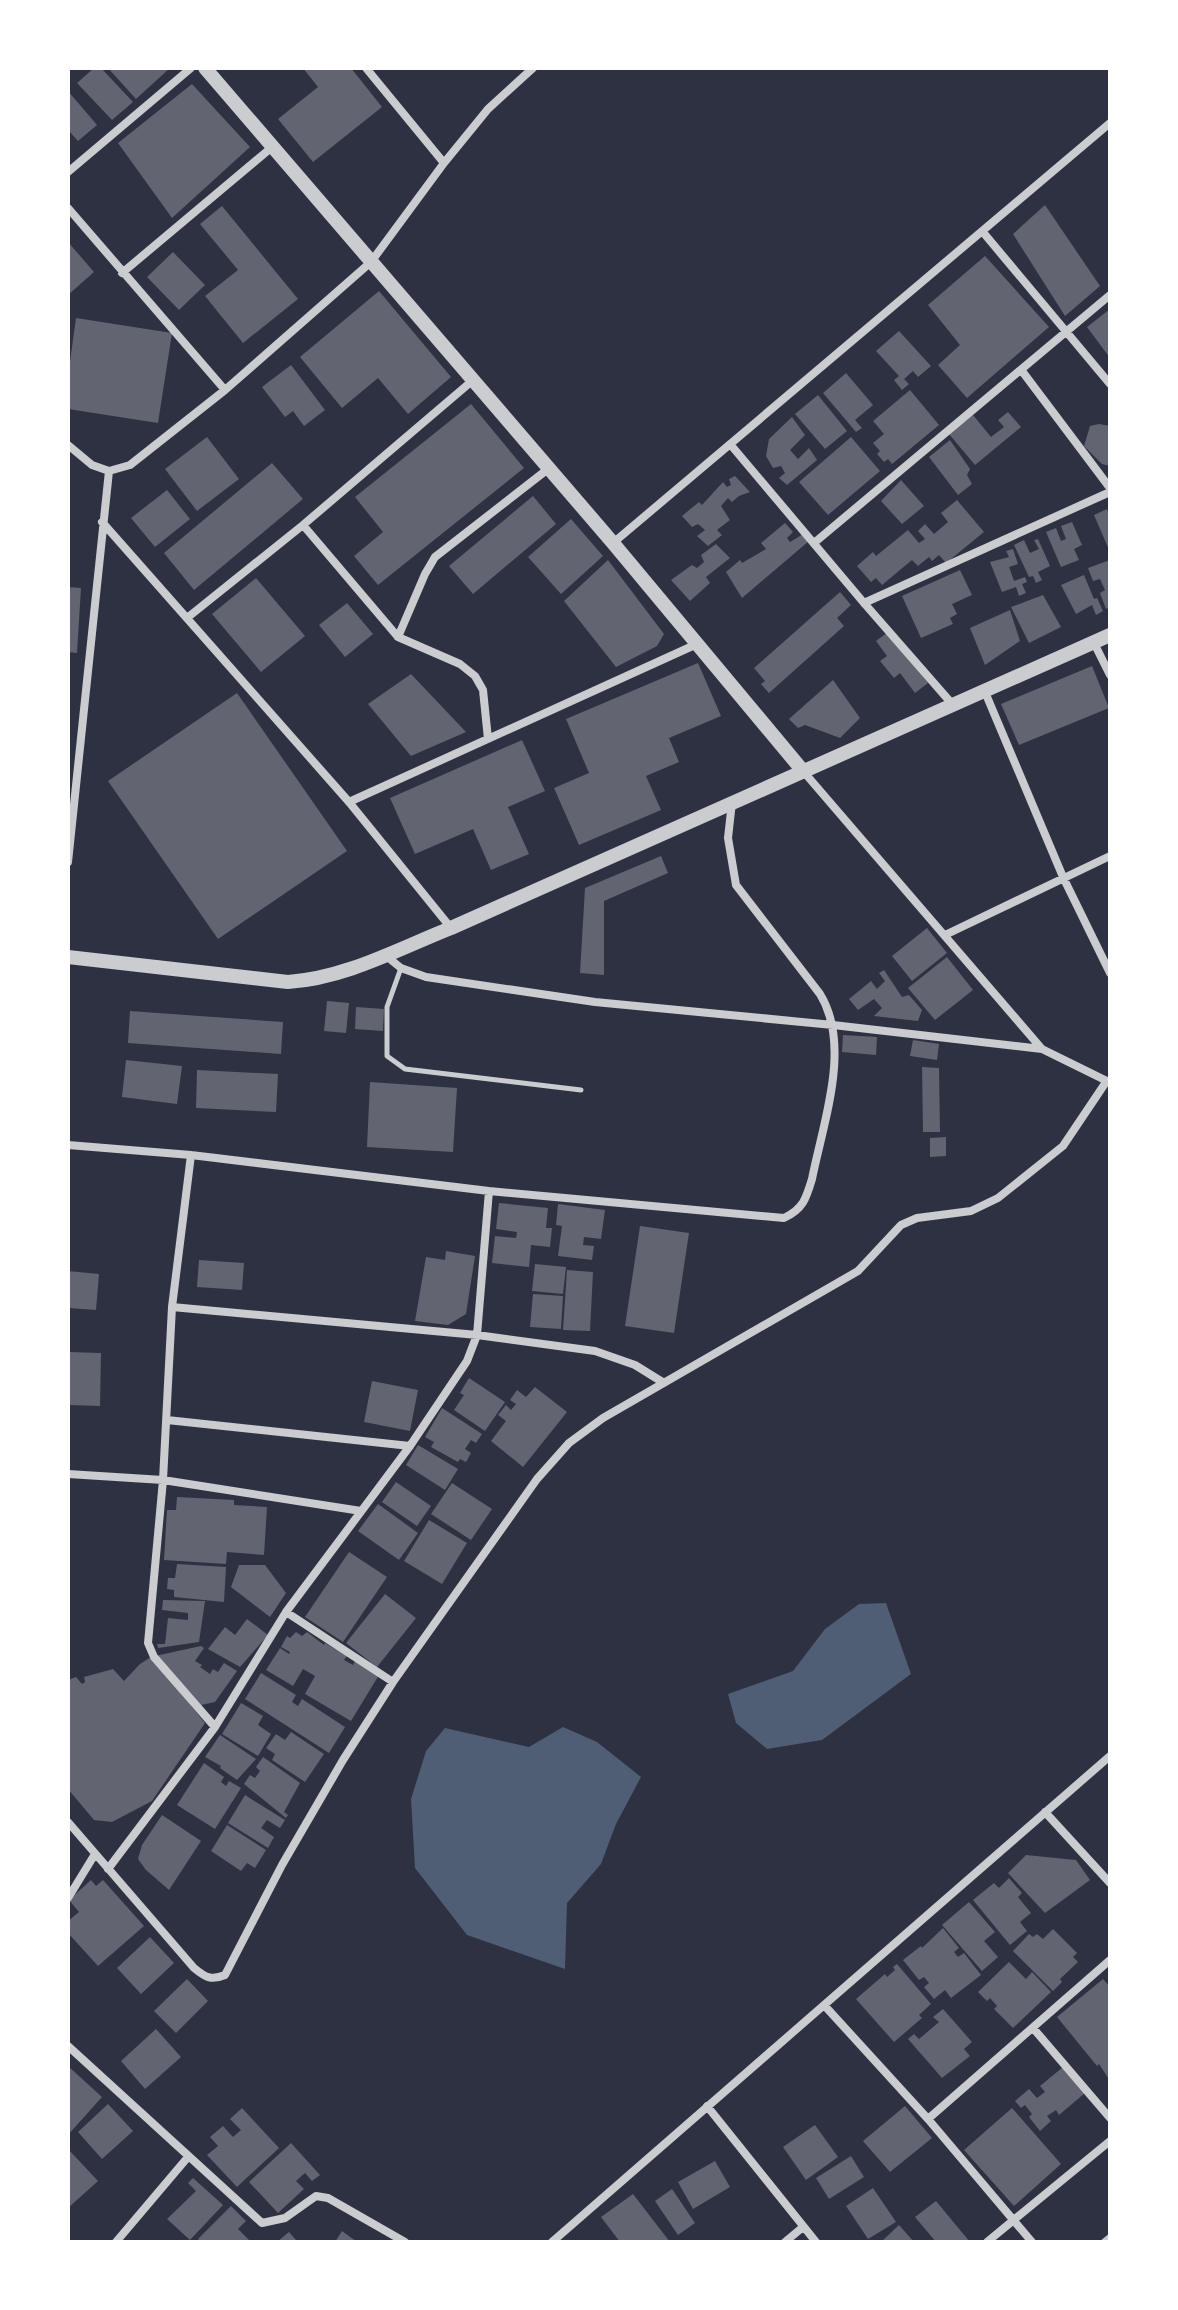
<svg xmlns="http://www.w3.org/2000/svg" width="1178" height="2310" font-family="Commissioner,sans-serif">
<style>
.water{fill:#4f5d75}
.building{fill:#626471}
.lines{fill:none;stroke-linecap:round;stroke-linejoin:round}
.service{stroke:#caccd0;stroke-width:5}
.minor{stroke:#caccd0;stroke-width:8}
.tertiary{stroke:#caccd0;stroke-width:14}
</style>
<rect width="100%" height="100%" fill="#2d3142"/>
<!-- water -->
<path class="water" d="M886,1603L911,1674L822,1740L767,1749L736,1723L728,1694L793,1671L825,1629L859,1604Z
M563,1727L597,1742L641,1777L616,1824L601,1864L567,1903L565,1969L467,1935L415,1868L411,1799L426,1751L445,1728L529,1747Z"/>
<!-- building -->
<path class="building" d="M94,68H101L133,102L112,120L77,83Z
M108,68H170L136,99Z
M303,68H351L382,107L313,162L278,119L318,87Z
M192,84L250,147L172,218L118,143Z
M68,91L97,125L78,141L68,130Z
M1045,205L1100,286L1065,316L1013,234Z
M222,206L298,299L243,343L205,296L238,270L200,224Z
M68,242L94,272L68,295Z
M173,252L205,285L179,310L147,277Z
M985,256L1049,327L967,398L938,365L960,345L928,305Z
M379,291L451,377L408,414L378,378L342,408L300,357Z
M1110,309V358L1087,327Z
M76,318L172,333L158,423L68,409V376Z
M899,331L931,366L918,377L913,371L904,379L909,384L902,390L894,380L899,376L876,351Z
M291,365L325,410L304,426L293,411L285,417L262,387Z
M846,373L873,405L855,420L862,428L856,432L823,393Z
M910,390L939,425L892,464L888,459L884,462L877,454L880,451L873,443L884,434L873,421Z
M818,395L847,431L825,449L795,414Z
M471,404L524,468L378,585L354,556L383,532L355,497Z
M1008,412L1021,427L975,465L949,434L973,415L991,437L1004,427L998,420Z
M792,417L805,435L790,450L798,459L809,448L817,460L787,485L779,478L785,473L781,466L773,468L766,456L769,439Z
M1099,424L1110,426V466L1102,464L1084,446L1090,426Z
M207,437L239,479L197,511L165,469Z
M851,437L880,471L828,515L799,482Z
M950,440L970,469L967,475L972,484L958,495L929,457Z
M272,463L303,499L194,590L164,553Z
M735,476L750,492L739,496L732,502L728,498L721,506L730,520L717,530L722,535L708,546L697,536L705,530L698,524L692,527L682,516L699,502L702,505L723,482L727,487L731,485L729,479Z
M901,480L924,506L902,524L881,501Z
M167,490L190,519L155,547L131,518Z
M533,496L556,524L473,594L449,566Z
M957,500L984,532L946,563L939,555L932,561L929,557L918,566L912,560L882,585L876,578L871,582L857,566L873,552L876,556L908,530L919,543L925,539L918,531L925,524L934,534L948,522L941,513Z
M1107,509L1110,518V552L1094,515Z
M571,519L603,556L561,594L528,557Z
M1072,522L1082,545L1074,549L1079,560L1061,567L1046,532L1056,528L1061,541L1066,539L1061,526Z
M785,523L793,532L787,538L790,542L803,534L809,541L742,598L726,572L740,560L742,563L766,549L761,543Z
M1038,539L1050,566L1038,572L1042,580L1036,583L1033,576L1029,577L1014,545L1024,540L1030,553L1039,549L1034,540Z
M716,544L730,558L706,577L710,583L690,601L671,580L692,565L697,568L704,562L701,555Z
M1013,549L1018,564L1009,567L1014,581L1025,577L1027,582L1022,584L1026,593L1019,596L1016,587L1002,592L990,562L1009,557L1006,551Z
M608,560L664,634L657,646L616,667L564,601Z
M1110,560V607L1106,609L1100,593L1105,590L1100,579L1093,581L1088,568Z
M960,570L972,595L952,604L957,614L950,618L953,624L921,638L902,596Z
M1084,575L1094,599L1097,598L1103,611L1096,615L1092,605L1076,614L1061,585Z
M256,578L305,636L261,672L212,614Z
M68,587L81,588L77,653L68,652Z
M840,592L851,605L837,618L844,626L769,693L761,684L765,681L754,668Z
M1043,595L1061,627L1029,643L1011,607Z
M347,603L373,634L345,657L319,625Z
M1010,610L1020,641L985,665L970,628Z
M888,632L928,683L915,693L900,673L894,678L880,661L887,656L876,641Z
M698,663L721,716L669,738L679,762L646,776L661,810L579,845L554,788L589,773L566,719Z
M1092,666L1109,708L1019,745L1001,704Z
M411,674L466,732L411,756L368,704Z
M833,680L860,718L840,738L805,725L798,728L789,719Z
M237,693L347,851L218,939L108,781Z
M522,740L545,791L508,807L529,854L491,870L473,829L415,854L390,798Z
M661,856L668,873L604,901V975L580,973L585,888Z
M927,928L947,953L912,981L892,956Z
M947,957L973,990L935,1020L908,988Z
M884,970L902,997L909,995L922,1010L918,1021L874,1016L882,1008L874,999L858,1010L849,999L871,981L877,989L885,981L879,973Z
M327,1001L349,1003L346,1033L324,1031Z
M356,1007L384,1009L383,1031L355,1029Z
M130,1011L283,1022L281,1054L128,1043Z
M843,1035L877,1037L876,1055L842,1052Z
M913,1040L939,1044L937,1060L910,1056Z
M126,1060L182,1066L177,1104L122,1097Z
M922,1067L939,1068L940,1132H923Z
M197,1070L278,1074L276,1112L196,1108Z
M370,1082L457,1088L453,1152L367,1147Z
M946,1137V1156L930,1157V1138Z
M499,1203L548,1208L546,1228H552L550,1247L531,1245L529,1267L492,1263L495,1236L516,1238L517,1232L496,1229Z
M558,1204L605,1210L601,1239L584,1237L583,1245L594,1246L592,1260L558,1256L562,1226L556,1225Z
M640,1226L689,1233L674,1333L625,1326Z
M446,1251L475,1256L466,1314L448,1325L415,1321L426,1257L445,1260Z
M199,1260L244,1263L242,1290L197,1287Z
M535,1264L566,1267L563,1294L532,1291Z
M567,1270L593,1272L590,1331L563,1330Z
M68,1271L99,1274L96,1310L68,1308Z
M533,1294L563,1296L561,1329L530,1327Z
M68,1352L101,1353L100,1406L68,1405Z
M469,1378L505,1402L485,1431L454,1410L464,1395L460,1393Z
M372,1381L418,1390L410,1431L364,1422Z
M535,1387L567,1412L523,1467L491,1441L506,1421L498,1415L506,1405L511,1410L516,1404L510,1400L517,1390L526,1397Z
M442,1408L482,1434L476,1443L471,1440L465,1449L471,1453L466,1462L460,1459L458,1462L431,1447L434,1442L425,1437Z
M418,1445L458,1469L445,1490L406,1465Z
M396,1482L431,1506L417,1526L382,1502Z
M452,1483L492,1509L471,1540L431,1514Z
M177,1497L234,1500V1505L267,1507L264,1555L227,1552L226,1564L164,1560L167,1510H176Z
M378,1504L418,1533L399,1560L358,1531Z
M429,1520L467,1543L442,1584L404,1561Z
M349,1552L387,1577L343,1642L305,1617Z
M177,1564L226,1567L224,1602L174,1597V1590L167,1589L168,1578H175Z
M239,1565H265L286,1593L270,1617L231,1587Z
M385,1594L416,1618L377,1667L346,1643Z
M163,1600L205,1601L199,1642L158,1648L157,1644H165L168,1618L188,1620V1613L162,1610Z
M247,1619L268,1635L240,1667L208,1649L225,1627L235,1635Z
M296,1632L302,1636L307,1632L324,1645L325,1643L347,1656L344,1660L353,1665L355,1661L379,1675L351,1721L305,1694L315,1676L303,1669L293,1686L266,1670L280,1648L289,1654L290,1652L281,1647L287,1636L290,1638Z
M201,1646L204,1648L195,1661L202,1665L200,1667L210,1674L213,1669L218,1672L224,1663L237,1671L215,1702L201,1705L155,1656Z
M151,1657L205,1723L152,1801L112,1822L94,1820L68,1789V1680L76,1677L82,1684L85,1682L84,1677L113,1669L124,1681L140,1664Z
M261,1673L296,1695L292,1702L298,1706L302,1699L345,1727L329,1753L245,1699Z
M241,1703L263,1716L258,1725L271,1734L258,1756L222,1734Z
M291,1732L324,1754L305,1782L272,1760L275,1754L266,1748L276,1734L285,1740Z
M220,1735L256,1759L237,1780L220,1768L221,1766L205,1757Z
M263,1757L300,1783L284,1812L288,1815L286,1818L244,1784L250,1775L255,1778L260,1771L256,1767Z
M204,1763L224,1777L221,1782L226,1786L229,1781L241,1788L215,1829L177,1805Z
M245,1795L285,1820L280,1828L267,1820L261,1828L274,1837L268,1848L228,1823Z
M162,1815L201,1841L169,1890L146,1870L138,1859L142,1845Z
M227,1825L266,1850L255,1868L247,1863L241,1871L211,1851Z
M1026,1855L1076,1860L1090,1880L1045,1913L1008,1873Z
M1009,1878L1022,1893L1018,1897L1031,1913L1020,1922L1027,1931L1010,1945L973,1900L994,1883L999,1888Z
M91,1880L96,1886L103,1880L144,1926L98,1966L68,1933V1921L79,1912L69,1900Z
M969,1902L995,1932L984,1941L998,1957L982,1971L942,1925Z
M943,1928L959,1948L954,1952L958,1957L964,1953L981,1975L951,1998L945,1990L934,1999L924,1987L929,1983L924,1977L919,1980L903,1960L921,1946L922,1948Z
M1053,1929L1077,1953L1073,1957L1078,1962L1060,1979L1062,1982L1053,1991L1013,1951L1029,1934L1033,1937L1037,1934L1043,1939Z
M150,1937L174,1963L141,1994L117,1968Z
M1009,1962L1026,1979L1032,1972L1051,1992L1013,2028L994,2009L997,2006L990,1998L987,2001L978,1992Z
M897,1964L931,2004L919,2015L922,2018L894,2042L856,1999L885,1974L887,1977L895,1970L893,1967Z
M187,1979L208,2001L176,2033L154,2011Z
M1103,1979L1110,1987V2081L1099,2064L1097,2066L1057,2017Z
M943,2009L972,2042L964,2049L970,2056L942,2078L908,2039L914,2034L919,2039L939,2022L933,2017Z
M156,2029L181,2057L145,2089L121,2061Z
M68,2066L102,2097L68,2135Z
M1063,2067L1085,2093L1059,2115L1056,2110L1047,2116L1051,2121L1040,2131L1029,2117L1032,2114L1025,2105L1021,2108L1015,2101L1029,2089L1037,2098L1045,2092L1040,2086Z
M108,2104L133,2131L102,2159L78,2132Z
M905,2106L932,2138L890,2172L863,2141Z
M242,2108L279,2148L237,2187L207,2155L218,2146L210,2137L223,2126L233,2137L241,2130L230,2119Z
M1012,2108L1061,2164L1014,2206L964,2150Z
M815,2125L838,2157L806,2180L783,2147Z
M291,2143L320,2175L312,2181L305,2173L296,2181L304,2189L278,2213L249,2182Z
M68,2149L98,2181L68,2208Z
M851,2156L864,2177L829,2199L816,2178Z
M715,2161L730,2187L693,2209L678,2182Z
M193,2178L223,2205L190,2240L167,2219L196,2191L188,2183Z
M873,2188L896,2222L868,2239L846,2206Z
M672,2189L695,2223L678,2235L655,2201Z
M633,2194L670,2242H620L601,2217Z
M936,2201L970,2242H936L915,2217Z
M231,2206L246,2221L238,2229L251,2242H201L198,2239Z
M899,2225L914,2242H881Z
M342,2231L357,2242H335Z
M289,2232L296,2240L294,2242H277Z"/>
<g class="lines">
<!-- service -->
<path class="service" d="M401,968L387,1007V1056L405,1069L581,1090"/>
<!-- minor -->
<path class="minor" d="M366,68L444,163
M68,172L191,68
M68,208L225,390
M982,231L1110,384
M122,273L271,148
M1022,371L1110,488
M730,444L864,603L953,705
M68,445L92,465L109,471L130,465L225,390L371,262L444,163L488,109L533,68
M102,522L349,802L451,928
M303,525L398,637L460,664L475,676L483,690L488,739
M613,543L1110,123
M814,543L1110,295
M864,603L1110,492
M187,618L303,525L472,381
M398,637L425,574L435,557L548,469
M1094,643L1110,675
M985,692L1063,877L1110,973
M803,771L1042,1049L1109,1082
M349,802L697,644
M68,862L109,471
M945,935L1110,856
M385,955L401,968L426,977L595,1002L833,1025L1042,1049
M68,1145L191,1155L489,1191L784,1218C803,1209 806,1199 812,1179C823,1123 852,1046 820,994L736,885L728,838L732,802
M191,1155L172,1307L163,1480L148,1643L154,1657L215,1727
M172,1307L477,1335L595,1351L635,1365L664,1383
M167,1420L410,1446
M68,1474L163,1480L361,1511
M286,1612L393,1682
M1045,1812L1110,1883
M68,1822L194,1968C205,1977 211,1981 225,1975L282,1865L343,1760L393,1682L537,1479L569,1443L603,1418L858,1271L901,1225L917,1218L971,1211L998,1198L1063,1146L1106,1082
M108,1869L215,1727L286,1612L410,1446L467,1361L477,1335L489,1191
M68,1898L95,1854
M824,2005L928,2119L1032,2242
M1033,2028L1110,2118
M68,2046L262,2223L285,2218L316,2196L328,2198L405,2242
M707,2106L816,2242
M928,2119L1110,1960
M116,2242L188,2157
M552,2242L1110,1756
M785,2242L803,2227
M987,2242L1110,2141
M1105,2242L1110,2238"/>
<!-- tertiary -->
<path class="tertiary" d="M205,68L613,543L803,771
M68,957L288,982C346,978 398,949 451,928L1110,635"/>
</g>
<!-- border -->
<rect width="1178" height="2310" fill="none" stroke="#ffffff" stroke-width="140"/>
</svg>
